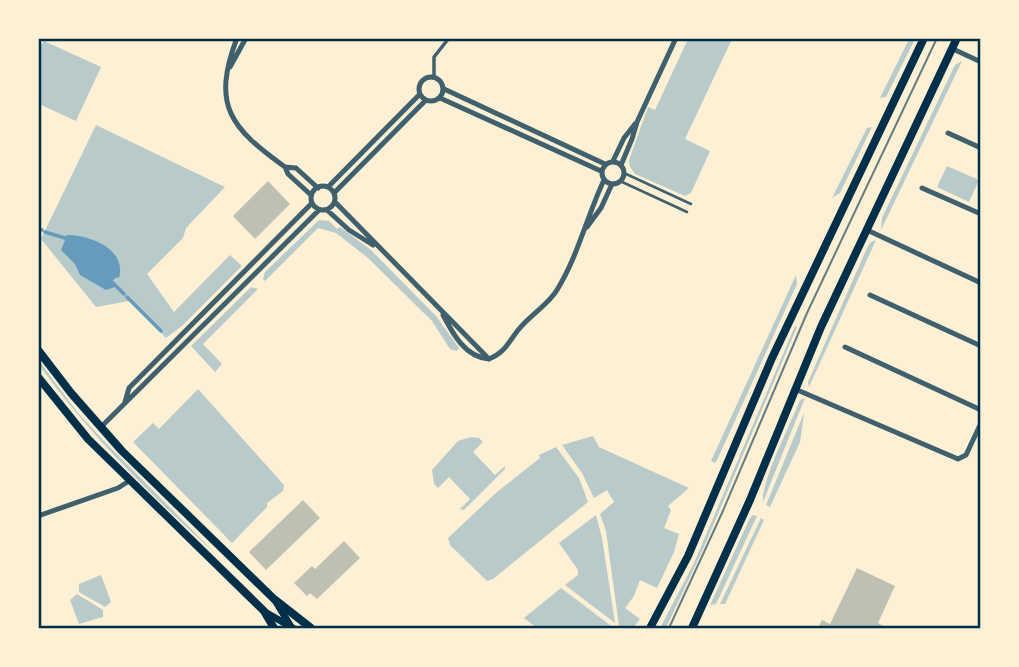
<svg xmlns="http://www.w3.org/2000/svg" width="1019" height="667" font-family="Rubik,sans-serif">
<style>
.green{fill:#b9caca}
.water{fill:#669bbc}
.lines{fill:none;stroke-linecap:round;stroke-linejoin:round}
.stream{stroke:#669bbc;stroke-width:3.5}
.building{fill:#bec0b2}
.service{stroke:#3f606c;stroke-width:2.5}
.pedestrian{stroke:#3f606c;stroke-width:3.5}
.minor{stroke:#3f606c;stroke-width:5}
.secondary{stroke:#003049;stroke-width:7}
.primary{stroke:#003049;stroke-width:8}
.tram{stroke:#657d81;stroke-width:2}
.neatline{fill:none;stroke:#003049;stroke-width:2.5}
</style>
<rect width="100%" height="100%" fill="#fdf0d5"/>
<!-- green -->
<path class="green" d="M688,39H732L685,139L710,151L691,193L685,196L635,174L630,167L629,160L648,107L655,110Z
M909,39H915L886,97L880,98Z
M44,41L101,67L76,121L39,104V42L42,44Z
M962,61L881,230L882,218L955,65Z
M96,125L225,187L186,228L183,238L147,274L174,312L230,255L242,266L182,326L166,338L129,301L96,307L41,239Z
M872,127L840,193L832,198L867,128Z
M947,166L979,180L969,202L937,187Z
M319,220L329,221L337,229L340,227L371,250L436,316L459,348L457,351L450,349L432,321L368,258L336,233L318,228L265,281L263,279L265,272Z
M876,240L809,387L808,382L867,248L871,242Z
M796,275L797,284L718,458L715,463L711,461Z
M251,287L258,289L203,344L222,364L215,372L191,346Z
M795,326L797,327L704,547L666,628H660L694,563Z
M39,361L78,413L104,441L215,553C150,495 90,435 39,365Z
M198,389L284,485L283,491L267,503V507L232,543L133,442L153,423L159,429Z
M805,398L763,502C761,481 791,423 800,400Z
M804,413L800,442L770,507L766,505Z
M593,436L599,447L689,488L668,506L671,510L664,528L679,534L674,552L657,588L640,580L634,596L625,608L640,619L633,628L619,626L606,531L600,514L614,502L607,490L594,498L582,473L562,445Z
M471,437L479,438L483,442L473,452L495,475L505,466V469L464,510L460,509L470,499L449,477L438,488L434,484L432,470L458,441Z
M556,447L579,478L588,502L493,579L487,581L450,545L448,538L497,492L540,458L539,455Z
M596,515L602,538L615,623L565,585L578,575V570L559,543Z
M753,515L757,516L716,604L710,605L750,518Z
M761,518L764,520L725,604H720Z
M101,575L111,602L105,607L79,592V584Z
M561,588L614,628H537L524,618Z
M77,594L103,610V617L79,624L70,600Z"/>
<!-- water -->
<path class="water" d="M67,235C90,235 127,249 119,278L117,277L111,282L115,287L106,290L80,275L75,264L61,250Z"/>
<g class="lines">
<!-- stream -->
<path class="stream" d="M38,228L42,230
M45,232L65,238
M112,282L124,294
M127,297L161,331"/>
</g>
<!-- building -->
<path class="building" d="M268,181L290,204L255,239L233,216Z
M303,500L320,518L266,570L249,552Z
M344,541L360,558L317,599L310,593L307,596L294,583L312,566L315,569Z
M857,568L895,586L878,623L887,628H818L822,620L830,624Z"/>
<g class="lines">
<!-- service -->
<path class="service" d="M624,173L691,204
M620,181L687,212"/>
<!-- pedestrian -->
<path class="pedestrian" d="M434,77V57L449,38"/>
<!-- minor -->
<path class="minor" d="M237,38C211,106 231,128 285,167L288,174L311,195
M953,49L981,62
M230,67L246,38
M419 89a12 12 0 1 1 24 0a12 12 0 1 1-24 0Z
M444,89L605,164
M440,98L601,171
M948,133L981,148
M613,161L624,138L635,124
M602 173a11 11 0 1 1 22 0a11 11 0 1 1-22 0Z
M621,165L632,139L637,122L676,38
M285,167L296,168L318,188
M311 198a12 12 0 1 1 24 0a12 12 0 1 1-24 0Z
M328,187L420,94
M922,188L981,214
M334,193L426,100
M335,202L489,359
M327,210L349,230L373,245
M587,227L601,208L612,184
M867,230L981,283
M870,295L981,346
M443,315C453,334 465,357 489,359
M845,347L981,410
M489,359C505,353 509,341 519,329C530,315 548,305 557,290C578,256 587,216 604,180
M795,389L958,459L966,455L981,423
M125,402L129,388L312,203
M100,428L319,210
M38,516L118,488L129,481"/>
<!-- secondary -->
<path class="secondary" d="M276,602L290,625
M265,612L293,628"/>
<!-- primary -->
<path class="primary" d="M38,350L71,393L122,451L274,599L311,628
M38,377L88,439L264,611L274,628
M650,628L688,556L772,358L924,38
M692,628L750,500L821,327L957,38"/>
<!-- tram -->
<path class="tram" d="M669,628L722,513L807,313L937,38"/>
</g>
<!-- border -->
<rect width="1019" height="667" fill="none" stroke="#fdf0d5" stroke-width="80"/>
<rect x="40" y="40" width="939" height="587" class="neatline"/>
</svg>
